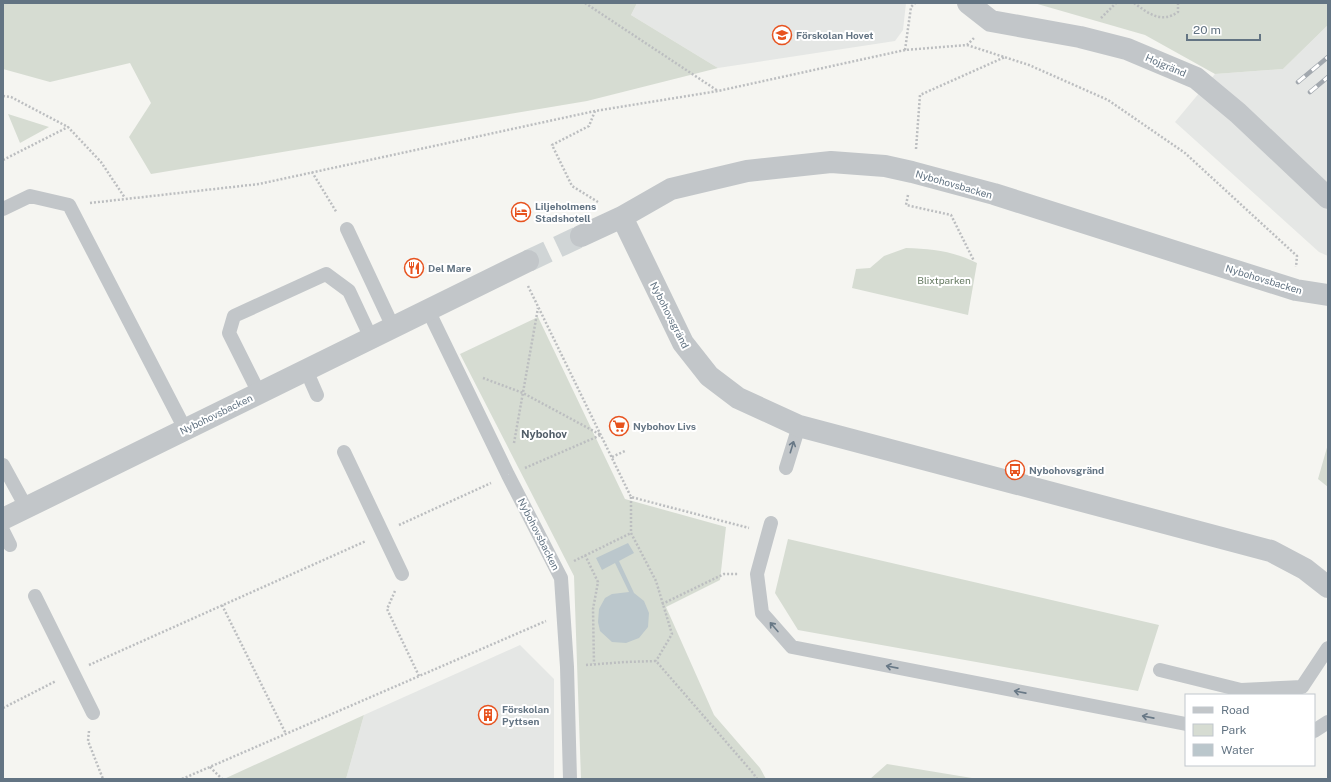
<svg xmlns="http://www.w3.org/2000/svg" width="1331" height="782" font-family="'Public Sans',sans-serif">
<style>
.built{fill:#e5e7e5}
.green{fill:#d6dcd2}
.water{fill:#bbc7cc}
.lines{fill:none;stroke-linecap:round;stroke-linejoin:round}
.street-tunnel{stroke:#d0d5d6;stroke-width:22;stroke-dasharray:22 11;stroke-linecap:butt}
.path{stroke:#bcbec0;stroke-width:2.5;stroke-dasharray:2 2;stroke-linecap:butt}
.lane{stroke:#c2c6c9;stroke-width:14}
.street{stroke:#c2c6c9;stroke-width:22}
.rail-casing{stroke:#a2a8ae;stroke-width:4.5}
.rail{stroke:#fff;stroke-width:3;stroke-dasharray:9;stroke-linecap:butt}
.oneway{stroke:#687886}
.labels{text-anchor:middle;stroke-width:4;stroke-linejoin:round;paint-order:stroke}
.poi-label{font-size:10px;font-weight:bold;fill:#637483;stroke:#fff;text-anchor:start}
.street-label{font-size:10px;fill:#637483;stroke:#fff}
.park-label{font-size:10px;fill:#667a62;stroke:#fff}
.neighbourhood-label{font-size:11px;font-weight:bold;fill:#515d68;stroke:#fff}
</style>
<rect width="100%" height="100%" fill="#f5f5f1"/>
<!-- built -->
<path class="built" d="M637,3H906L903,30L895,41L718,68L631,15Z
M1328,25V256L1319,252L1175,122L1215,74L1283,69Z
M520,645L554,679V779H346L364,715Z"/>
<!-- green -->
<path class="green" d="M3,3H637L631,15L718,68L587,101L151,174L129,137L151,103L130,63L50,82L3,69Z
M1034,3H1328V25L1283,69L1215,74L1145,35Z
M8,114L49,127L20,143Z
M906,248C932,249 953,251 977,263L968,315L852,288L856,269L870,268L884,256Z
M538,317L625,499L726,527L720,580L666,607L714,715L760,768L766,779H581L574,576L460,354Z
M1328,444V487L1318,479Z
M788,539L1159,625L1138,691L798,630L775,593Z
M364,715L346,779H224Z
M887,764L978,779H870Z"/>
<!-- water -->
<path class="water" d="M628,543L634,553L619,561L634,593L644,601L649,613L648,627L639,638L626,643L612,642L600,631L598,622L599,609L605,598L612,594L629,592L615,563L602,570L596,558Z"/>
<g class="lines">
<!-- street-tunnel -->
<path class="street-tunnel" d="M528,261L581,236"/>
<!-- path -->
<path class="path" d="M585,3L718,91
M1134,3C1148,13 1161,24 1178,12V3
M1101,18L1116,3
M967,45L1029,65L1108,100L1185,153L1297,256L1296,267
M905,50L911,7L915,3
M3,96L11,97L68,127L101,162L125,198
M595,111L589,126L552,145L572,186L598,202
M916,149L920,95L1005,57
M3,160L68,127
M312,172L337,213
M908,195L906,205L951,215L974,261
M90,203L259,184L595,111L718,91L905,50L967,45L974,38
M528,286L631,497L749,528
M483,378L523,393L601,435
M514,443L538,308
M612,457L625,451
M525,468L601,435
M631,497V533L656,581L672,634L656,661
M399,525L491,483
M585,555L598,582L593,609L594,664
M574,561L631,533
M395,591L387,609L419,676
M662,604L724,574H739
M222,605L286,734
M89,665L366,541
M586,665L625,662L656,661L753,773L757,779
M3,708L56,681
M89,731L88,741L103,779
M210,767L222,779
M182,779L546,621"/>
<!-- lane -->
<path class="lane" d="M3,209L30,196L69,205L185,429
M347,229L393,327
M428,310L508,475L561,578L567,667L570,779
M306,370L317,395
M259,393L229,333L234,316L326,274L349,291L371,338
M344,452L402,574
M3,465L26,507
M786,468L799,426
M771,523L757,574L762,613L792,647L1186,724
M3,531L10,545
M35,596L93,713
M1160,670L1241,690L1302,687L1328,648
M1314,731L1328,722"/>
<!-- street -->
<path class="street" d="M968,3L991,21L1080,37L1127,49L1196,78L1238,113L1328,198
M622,217L683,343L709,376L738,398L799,426L1271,551L1305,569L1328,587
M581,236L622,217L671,189L747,171L831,162L885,166L912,172L994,194L1296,290L1328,295
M3,519L528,261"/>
<!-- rail casing -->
<g class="rail-casing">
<path id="rail" d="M1298,82L1328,57
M1310,92L1328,77"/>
</g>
<!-- rail -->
<use href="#rail" class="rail"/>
</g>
<!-- one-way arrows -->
<defs><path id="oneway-shaft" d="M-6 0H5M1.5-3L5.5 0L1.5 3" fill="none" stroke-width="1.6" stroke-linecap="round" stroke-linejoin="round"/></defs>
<g class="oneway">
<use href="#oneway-shaft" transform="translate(792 447) rotate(-73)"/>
<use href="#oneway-shaft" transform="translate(774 627) rotate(-131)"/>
<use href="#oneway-shaft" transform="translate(892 667) rotate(-169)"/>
<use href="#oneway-shaft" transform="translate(1020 692) rotate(-169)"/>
<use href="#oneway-shaft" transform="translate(1148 717) rotate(-169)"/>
</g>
<!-- icons -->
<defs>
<g id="school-ring" transform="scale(1)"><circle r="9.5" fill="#fff" stroke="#e7531f" stroke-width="1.5"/><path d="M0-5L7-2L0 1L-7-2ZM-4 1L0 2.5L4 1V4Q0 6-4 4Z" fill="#e7531f"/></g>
<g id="hotel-ring" transform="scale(1)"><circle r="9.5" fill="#fff" stroke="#e7531f" stroke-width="1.5"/><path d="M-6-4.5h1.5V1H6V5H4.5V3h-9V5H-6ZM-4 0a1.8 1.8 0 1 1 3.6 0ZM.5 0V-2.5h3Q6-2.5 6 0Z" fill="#e7531f"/></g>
<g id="restaurant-ring" transform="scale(1)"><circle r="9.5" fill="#fff" stroke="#e7531f" stroke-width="1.5"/><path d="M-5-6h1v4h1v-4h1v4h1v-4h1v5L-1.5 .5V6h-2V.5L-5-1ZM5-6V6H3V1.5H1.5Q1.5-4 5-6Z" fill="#e7531f"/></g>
<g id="supermarket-ring" transform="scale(1)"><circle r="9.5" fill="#fff" stroke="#e7531f" stroke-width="1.5"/><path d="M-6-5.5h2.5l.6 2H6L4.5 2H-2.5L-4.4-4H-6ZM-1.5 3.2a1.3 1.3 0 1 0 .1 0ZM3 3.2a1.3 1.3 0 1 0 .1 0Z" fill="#e7531f"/></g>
<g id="bus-ring" transform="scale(1)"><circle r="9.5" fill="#fff" stroke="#e7531f" stroke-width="1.5"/><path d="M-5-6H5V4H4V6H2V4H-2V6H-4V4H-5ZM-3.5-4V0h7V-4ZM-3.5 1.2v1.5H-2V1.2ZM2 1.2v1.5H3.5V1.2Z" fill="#e7531f"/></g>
<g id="building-ring" transform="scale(1)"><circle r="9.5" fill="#fff" stroke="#e7531f" stroke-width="1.5"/><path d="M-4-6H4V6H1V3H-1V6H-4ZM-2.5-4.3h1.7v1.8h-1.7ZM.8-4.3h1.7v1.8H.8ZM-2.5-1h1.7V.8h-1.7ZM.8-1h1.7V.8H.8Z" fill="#e7531f"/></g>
</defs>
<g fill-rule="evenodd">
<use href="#school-ring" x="782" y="35"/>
<use href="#hotel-ring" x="521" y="212"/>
<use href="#restaurant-ring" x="414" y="268"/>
<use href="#supermarket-ring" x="619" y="426"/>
<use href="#bus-ring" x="1015" y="470"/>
<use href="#building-ring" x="488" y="715"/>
</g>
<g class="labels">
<!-- poi labels -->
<g class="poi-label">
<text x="796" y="39">Förskolan Hovet</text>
<text x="535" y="210">Liljeholmens<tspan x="535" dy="12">Stadshotell</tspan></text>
<text x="428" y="272">Del Mare</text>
<text x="633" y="430">Nybohov Livs</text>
<text x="1029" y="474">Nybohovsgränd</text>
<text x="502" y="713">Förskolan<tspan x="502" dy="12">Pyttsen</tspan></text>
</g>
<!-- street labels -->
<g class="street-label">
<text transform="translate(1166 65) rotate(23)" y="4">Hojgränd</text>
<text transform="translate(954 184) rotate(16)" y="4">Nybohovsbacken</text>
<text transform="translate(1264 279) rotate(17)" y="4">Nybohovsbacken</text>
<text transform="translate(670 315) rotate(63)" y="4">Nybohovsgränd</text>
<text transform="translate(216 414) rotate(-26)" y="4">Nybohovsbacken</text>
<text transform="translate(539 534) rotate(63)" y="4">Nybohovsbacken</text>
</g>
<!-- park labels -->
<g class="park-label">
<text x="944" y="284">Blixtparken</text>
</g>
<!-- neighbourhood labels -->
<g class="neighbourhood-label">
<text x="544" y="438">Nybohov</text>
</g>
</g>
<!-- border -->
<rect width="1331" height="782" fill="none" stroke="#637483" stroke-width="8"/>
<!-- legend -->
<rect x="1185" y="694" width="130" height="72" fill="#ffffff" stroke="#c1c7cd"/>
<rect x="1193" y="707" width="20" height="6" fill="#c2c6c9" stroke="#c1c7cd"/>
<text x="1221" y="714" font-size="12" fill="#637483">Road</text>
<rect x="1193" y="724" width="20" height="12" fill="#d6dcd2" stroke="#c1c7cd"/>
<text x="1221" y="734" font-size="12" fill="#637483">Park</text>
<rect x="1193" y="744" width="20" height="12" fill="#bbc7cc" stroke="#c1c7cd"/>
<text x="1221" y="754" font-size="12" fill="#637483">Water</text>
<!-- scale -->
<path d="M1187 34v6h73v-6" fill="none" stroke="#637483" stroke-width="2"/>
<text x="1193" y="34" font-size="12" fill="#637483" stroke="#ffffff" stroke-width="3" paint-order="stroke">20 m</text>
</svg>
